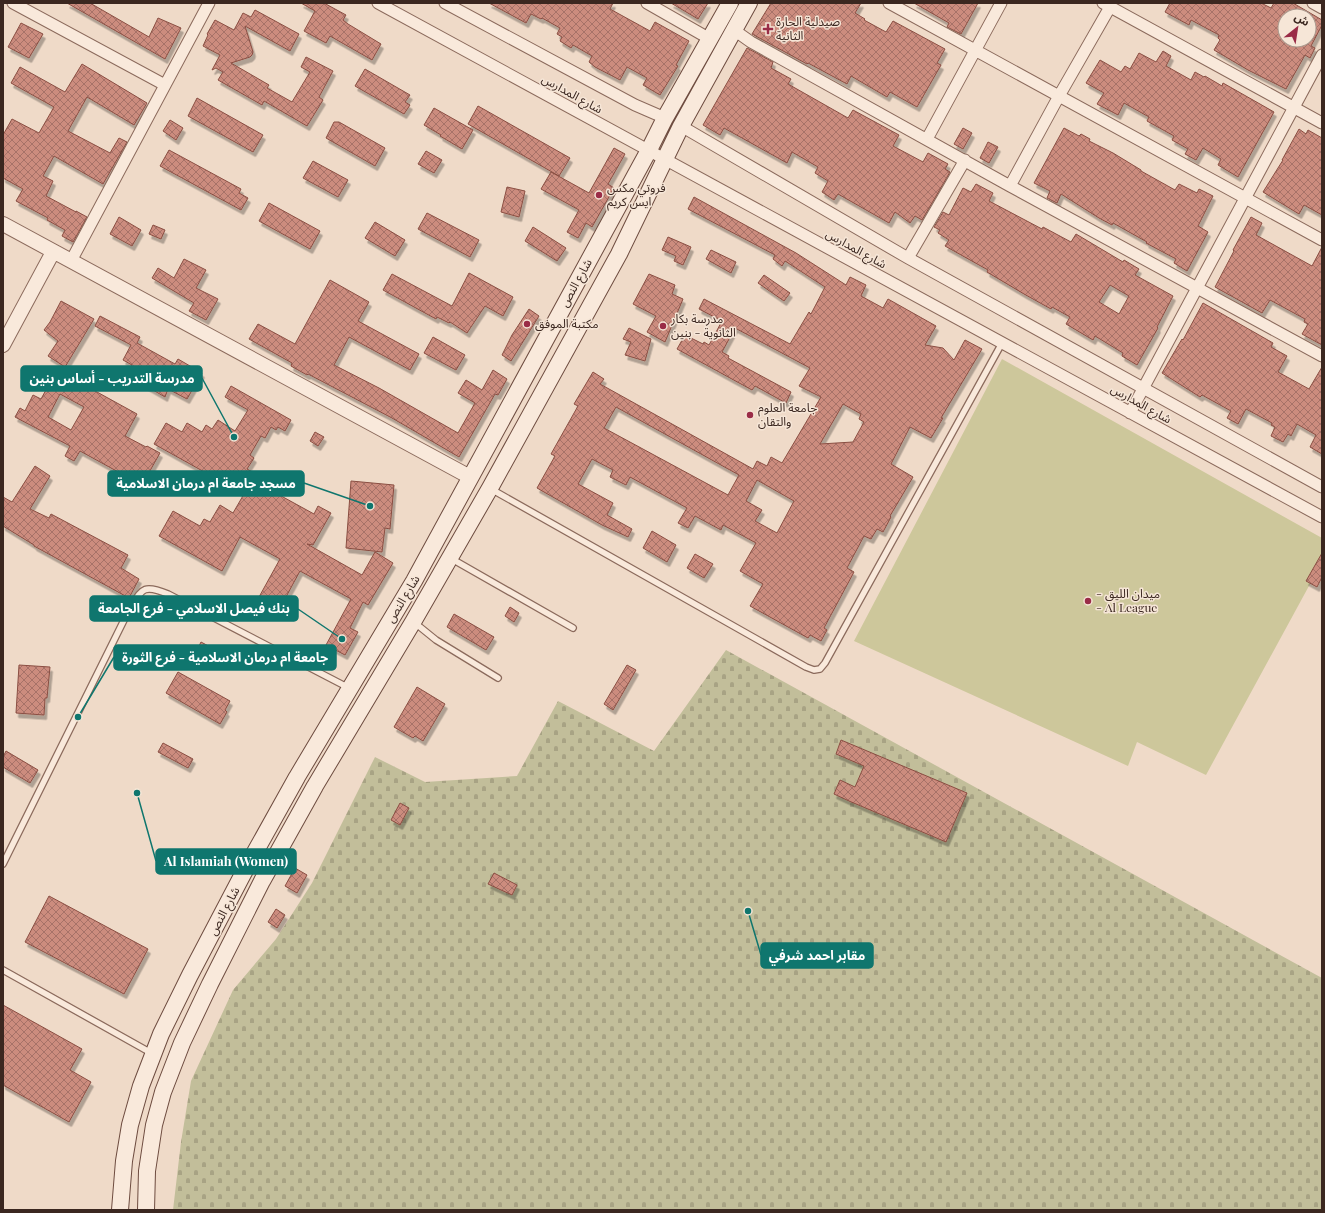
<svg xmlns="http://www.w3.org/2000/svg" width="1325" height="1213" font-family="'Playfair Display','Noto Sans Arabic',serif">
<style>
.cemetery{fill:url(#cemetery-stones)}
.pitch{fill:#cdc79b}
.building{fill:url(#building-cross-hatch);stroke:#8a4e42;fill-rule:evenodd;filter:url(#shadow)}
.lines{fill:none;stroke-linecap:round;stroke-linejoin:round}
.service-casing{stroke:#8b6a5c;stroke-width:8}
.minor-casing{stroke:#8b6a5c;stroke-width:13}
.tertiary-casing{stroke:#8b6a5c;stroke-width:16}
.secondary-casing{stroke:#6d4b3f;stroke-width:18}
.service{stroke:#f9e9db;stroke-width:5.5}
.minor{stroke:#f9e9db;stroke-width:11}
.tertiary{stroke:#f9e9db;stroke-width:14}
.secondary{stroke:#f9e9db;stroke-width:16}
.poi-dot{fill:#9a2c47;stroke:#f6e6d7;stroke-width:1.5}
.labels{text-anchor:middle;stroke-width:3;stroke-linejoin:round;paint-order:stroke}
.poi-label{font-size:12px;fill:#3b2720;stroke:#f6e6d7;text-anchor:start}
.street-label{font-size:12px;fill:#3b2720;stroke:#f6e6d7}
.leader{fill:none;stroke:#0f766e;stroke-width:1.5}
.callout-dot{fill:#0f766e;stroke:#f6e6d7;stroke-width:1.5}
.callout{fill:#0f766e;stroke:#0f766e;stroke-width:1.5}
.callout-label{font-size:13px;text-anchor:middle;font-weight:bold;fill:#fff}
</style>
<defs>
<pattern id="cemetery-stones" width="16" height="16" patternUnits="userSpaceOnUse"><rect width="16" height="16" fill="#c2be9a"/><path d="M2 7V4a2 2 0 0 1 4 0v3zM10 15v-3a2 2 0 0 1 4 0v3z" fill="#a8a384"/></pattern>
<pattern id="building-cross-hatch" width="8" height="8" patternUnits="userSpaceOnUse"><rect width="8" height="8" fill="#cc8c7e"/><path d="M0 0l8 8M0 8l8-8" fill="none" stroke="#a77267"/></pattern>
<filter id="shadow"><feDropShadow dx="2.5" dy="4.5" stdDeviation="0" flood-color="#0004"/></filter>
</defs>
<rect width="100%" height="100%" fill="#efdac8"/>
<!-- cemetery -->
<path class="cemetery" d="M726,650L1322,978V1210H173L181,1142L191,1081L233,990L276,939L312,883L375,757L425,782L517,776L558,701L654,751Z"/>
<!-- pitch -->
<path class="pitch" d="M1002,359L1322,538V562L1206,775L1137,742L1128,766L854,641Z"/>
<!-- building -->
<path class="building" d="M67,3H90L149,37L158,18L181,28L165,59Z
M301,3H324L346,15L343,20L348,24L381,44L372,60L330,36L326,43L304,31L315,11Z
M489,3H613L610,9L650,31L655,22L689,41L676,65L678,66L660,95L643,85L647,78L627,67L620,80L595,67L589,62L592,56L573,45L571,48L560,41L562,37L557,34L560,28L542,18L541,19L531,14L526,23Z
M671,3H708L698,19Z
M771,3H861L855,13L865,19L864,20L886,32L893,21L945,49L937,63L941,65L917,107L890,92L887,97L851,76L847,84L808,63L807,64L752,34Z
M914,3H978L961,34L947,27L949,23Z
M1170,3H1261L1271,8L1274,3H1293L1322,20V25L1311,46L1315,48L1310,58L1305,55L1286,89L1248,70L1214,50L1220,40L1218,38L1219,35L1191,20L1189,25L1165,12ZM1285,16H1309V40H1285Z
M255,10L299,34L290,51L245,26L253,52L252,55L250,57L231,63L269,85L267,88L292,102L310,72L301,67L306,57L333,71L319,97L323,100L307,126L264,101L262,105L218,80L223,72L216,68L212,70L220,55L203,46L208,35L207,34L215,20L234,30L243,13L251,17Z
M21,23L43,34L29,58L8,47Z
M747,48L773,62L771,68L791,79L788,84L848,118L853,110L899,135L893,146L923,162L928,153L948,164L945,169L950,172L922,220L915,216L910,223L895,212L889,223L838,194L834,200L822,192L828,181L815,173L818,167L792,152L787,163L724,128L720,135L703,125Z
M1163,51L1171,56L1166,66L1191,80L1195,72L1204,77L1205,76L1222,86L1223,83L1274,112L1238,177L1218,165L1221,159L1203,148L1196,160L1185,154L1188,149L1172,140L1174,136L1147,121L1149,117L1124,103L1118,115L1097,104L1104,93L1086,83L1100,60L1121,72L1125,66L1130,69L1139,53L1156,62Z
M82,64L147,103L134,125L87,97L68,131L110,153L119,138L127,142L103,184L54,156L43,176L53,181L46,196L76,212V211L87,217L73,242L62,236L65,230L47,220L48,218L16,201L23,189L3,178V135L12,119L39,133L54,107L11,83L20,67L65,92Z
M365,69L410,95L405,102L410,105L404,114L355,86Z
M197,98L263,135L253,152L188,116Z
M478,106L570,158L559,176L468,124Z
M434,108L473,130L462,149L440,136L441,135L424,125Z
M170,120L183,128L176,140L163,131Z
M334,122H339L385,148L375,166L326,138Z
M963,128L972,133L963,149L954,144Z
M1064,128L1079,136L1081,134L1090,139L1089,141L1113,153L1141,170V171L1175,190L1179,184L1197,193L1199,189L1213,196L1198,226L1208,232L1187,271L1174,263L1176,259L1146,243L1147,242L1113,223L1112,225L1099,218L1061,194L1057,203L1047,198L1050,191L1034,183Z
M1299,129L1306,134L1308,130L1322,138V215L1304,205L1299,214L1263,192L1283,160H1282Z
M988,142L998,147L989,163L980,158Z
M614,148L625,154L608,184L614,188L592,227L586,223L578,238L567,232L579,210L541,189L551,172L589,193Z
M169,150L241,189L239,193L248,198L241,210L160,166Z
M426,151L442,160L434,173L418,164Z
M313,161L348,180L338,197L303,178Z
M976,184L993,193L989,201L1042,229L1043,227L1071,242L1076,234L1123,262L1124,260L1139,269L1135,275L1173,296L1157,327L1158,328L1137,365L1122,356L1123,353L1095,336L1093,340L1066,324L1070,317L1052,307L1051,309L1024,294L987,272L988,270L945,246L949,240L938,233L940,230L934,227L943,212L949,215L963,188L971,192ZM1110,285L1129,296L1119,314L1099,302Z
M507,187L525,191L519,217L501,212Z
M694,197L796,253L846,285L850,277L866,285L861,296L883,308L888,299L936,326L925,345L943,348L954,360L965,340L982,349L941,418H943L931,438L910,427L891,464L913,477L890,516L891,517L883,532L877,529L871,539L864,536L847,568L854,572L824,628L827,630L821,641L810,635L808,638L750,606L763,584L740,571L756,543L723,525L721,530L695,516L688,528L678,523L687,508L630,477L626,485L610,477L613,470L592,459L578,484L613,503L607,515L632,529L628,537L602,525L537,488L555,456L551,454L578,406L574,404L593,372L604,379L600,384L753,469L757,461L767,466L771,457L782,463L821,397L799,386L810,368L735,328L722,352L729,356L728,358L791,392L786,403L755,386L752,390L677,349L685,335L703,344L704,342L709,345L722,321L699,309L704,299L790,344L809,312L811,314L825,287L785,261L782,266L773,259L775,255L688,209ZM843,404L861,414L859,419L864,422L853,442L820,444ZM616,407L739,475L728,495L604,428ZM757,480L794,501L777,533L755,521L762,510L746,501Z
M269,203L320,231L310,249L259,221Z
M427,213L479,240L470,257L418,229Z
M119,217L141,230L132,246L110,234Z
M1251,217L1262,223L1256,235L1312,266L1322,247V345L1302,334L1308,324L1304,322L1305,319L1270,300L1262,313L1215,287L1234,251L1233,250Z
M375,222L405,240L395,256L365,238Z
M153,225L165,230L161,239L149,234Z
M533,227L566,248L557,261L525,241Z
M668,237L691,247L683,265L674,261L676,256L662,250Z
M711,250L736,262L731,273L706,259Z
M184,259L206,270L196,288L218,299L206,320L189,311L194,303L152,278L158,268L174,278Z
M469,273L513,297L503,316L485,306L467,333L450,322L449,323L437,317L436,319L383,290L392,274L452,306Z
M649,274L675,285L672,294L683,299L665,342L647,332L656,316L633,304Z
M764,275L790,293L784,301L758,283Z
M330,280L369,302L358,321L419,354L410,370L349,337L334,365L379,388L458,433L475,403L458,393L466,380L482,390L493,370L507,379L498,395L495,394L459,457L392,418L308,374L307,375L291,366L292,363L249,339L258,324L295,344Z
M61,301L94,319L65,367L48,356L58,341L44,330L50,322Z
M1203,303L1273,343L1271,347L1287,356L1278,372L1309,389L1322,367V454L1310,447L1316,435L1297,424L1291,436L1288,434L1283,442L1271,436L1275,427L1271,425L1272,423L1246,409L1238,424L1227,418L1231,411L1202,395L1200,397L1162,373L1182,339L1183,340Z
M529,309L539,316L511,361L502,355L512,335Z
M100,316L140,337L137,343L175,364L178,359L202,373L187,399L168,389L165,397L127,375L132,365L123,360L131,345L95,326Z
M629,328L651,339L645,361L625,355L631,342L623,339Z
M433,337L465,355L456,370L424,353Z
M57,370L137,414L125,436L146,447L147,446L160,453L142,485L80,451L74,461L65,456L70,446L15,417L20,408L25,411L33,395L41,399ZM60,394L84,407L71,430L48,417Z
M231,386L291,420L285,431L278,427L276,430L271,427L265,438L261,436L250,455L254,458L247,469L267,480L263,486L314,514L318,506L331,513L313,545L307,544L362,575L375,552L393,563L368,605L363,602L350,628L358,632L345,655L326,645L351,599L300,571L280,608L259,597L280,559L240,537L222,571L159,536L173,511L200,526L204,519L210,522L220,505L233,513L244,494L154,444L166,423L182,432L187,423L202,432L206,425L212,429L218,420L235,431L248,410L225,397Z
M315,432L324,437L318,446L310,441Z
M35,466L50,476L30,509L49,518L51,514L128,555L121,568L139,579L129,598L34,546V545L3,526V497L12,502Z
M351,481L394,485L390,529L385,528L382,552L346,548Z
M652,531L676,545L667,562L643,548Z
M1322,553V577L1317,587L1306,581Z
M695,554L713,564L704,578L687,568Z
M510,607L519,613L514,622L505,616Z
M454,614L494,637L486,650L447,627Z
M201,642L214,649L208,659L196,652Z
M19,665L50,667L47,698H45L44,715L16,713Z
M627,665L636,670L613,710L604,704Z
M178,672L230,701L225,710L227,712L220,724L166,693Z
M417,687L445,704L423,741L415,736L413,738L394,727Z
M841,740L967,793L946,842L849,801L834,794L840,780L855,787L864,766L836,754Z
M163,743L193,759L188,768L158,752Z
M6,751L38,770L30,783L3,767V757Z
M400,803L409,808L400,825L391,820Z
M295,868L307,875L297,893L285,886Z
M494,873L517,885L512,895L488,884Z
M49,896L148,949L124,994L25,942Z
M276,909L285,915L277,928L268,922Z
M3,1005L82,1049L70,1070L91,1082L69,1122L3,1085Z"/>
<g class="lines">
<!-- service casing -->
<g class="service-casing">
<path id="service" d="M491,489L806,667L814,670L820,669L825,663L1002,343
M452,559L573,628
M415,623L436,640L498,678
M3,864L128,612C142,590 141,583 168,594L349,688
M3,970L153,1054"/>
</g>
<!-- minor casing -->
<g class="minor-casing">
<path id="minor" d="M13,3L165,85
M378,3L1322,517
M445,3L635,105L665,118
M647,3L710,39
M889,3L1322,240
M1103,3L1322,123
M1313,3L1322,8
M734,30L751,42L1010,186L1322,356
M681,126L908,258L1322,487
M927,139L1001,3
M1010,186L1059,96L1110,7
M908,258L965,160
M71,261L209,3
M1130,413L1322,55"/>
</g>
<!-- tertiary casing -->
<g class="tertiary-casing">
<path id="tertiary" d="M3,224L470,477
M3,345L53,252"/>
</g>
<!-- secondary casing -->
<g class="secondary-casing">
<path id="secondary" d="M120,1210L124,1161L130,1125L141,1086L161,1034L190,975L244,872L297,777L414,581L649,150L665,118L730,3
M146,1210L147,1171L154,1125L163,1092L182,1043L210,984L262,881L315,786L413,622L490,488L619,254L681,126L749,3"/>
</g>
<!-- service -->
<use href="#service" class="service"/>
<!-- minor -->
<use href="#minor" class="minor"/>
<!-- tertiary -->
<use href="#tertiary" class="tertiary"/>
<!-- secondary -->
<use href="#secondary" class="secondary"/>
</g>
<!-- markers -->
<g class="poi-dot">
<path d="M766 23h4v4h4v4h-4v4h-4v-4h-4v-4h4z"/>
<circle cx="599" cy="195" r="4"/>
<circle cx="527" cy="324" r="4"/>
<circle cx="663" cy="326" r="4"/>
<circle cx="750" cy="415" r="4"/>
<circle cx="1088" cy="601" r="4"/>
</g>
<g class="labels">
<!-- poi labels -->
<g class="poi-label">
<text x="776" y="26">صيدلية الحارة<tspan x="776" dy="14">الثانية</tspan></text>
<text x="607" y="192">فروتي مكس<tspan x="607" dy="14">ايس كريم</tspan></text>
<text x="671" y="323">مدرسة بكار<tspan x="671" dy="14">الثانوية - بنين</tspan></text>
<text x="535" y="328">مكتبة الموفق</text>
<text x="758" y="412">جامعة العلوم<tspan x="758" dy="14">والتقان</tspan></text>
<text x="1096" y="598">- ميدان الليق<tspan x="1096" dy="14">- Al League</tspan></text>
</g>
<!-- street labels -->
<g class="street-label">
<text transform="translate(572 94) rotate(29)" y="4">شارع المدارس</text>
<text transform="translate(856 249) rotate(29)" y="4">شارع المدارس</text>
<text transform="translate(576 283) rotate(-61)" y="4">شارع النص</text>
<text transform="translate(1141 404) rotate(29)" y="4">شارع المدارس</text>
<text transform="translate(403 599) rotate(-59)" y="4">شارع النص</text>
<text transform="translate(224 911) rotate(-62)" y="4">شارع النص</text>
</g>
</g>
<!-- callouts -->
<path class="leader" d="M234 437L202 378M370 506L304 483M342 639L298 609M78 717L114 657M137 793L156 861M748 911L761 955"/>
<g class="callout-dot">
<circle cx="234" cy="437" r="4"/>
<circle cx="370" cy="506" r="4"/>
<circle cx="342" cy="639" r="4"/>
<circle cx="78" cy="717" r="4"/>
<circle cx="137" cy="793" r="4"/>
<circle cx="748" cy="911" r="4"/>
</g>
<g class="callout">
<rect x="21" y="366" width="181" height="25" rx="4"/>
<rect x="108" y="471" width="196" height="25" rx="4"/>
<rect x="90" y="596" width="208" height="25" rx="4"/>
<rect x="114" y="645" width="222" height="25" rx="4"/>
<rect x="156" y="849" width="140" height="25" rx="4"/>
<rect x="761" y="943" width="112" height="25" rx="4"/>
</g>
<g class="callout-label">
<text x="112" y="383">مدرسة التدريب - أساس بنين</text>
<text x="206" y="488">مسجد جامعة ام درمان الاسلامية</text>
<text x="194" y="613">بنك فيصل الاسلامي - فرع الجامعة</text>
<text x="225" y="662">جامعة ام درمان الاسلامية - فرع الثورة</text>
<text x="226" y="866">Al Islamiah (Women)</text>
<text x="817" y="960">مقابر احمد شرفي</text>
</g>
<!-- border -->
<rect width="1325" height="1213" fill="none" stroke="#3b2720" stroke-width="8"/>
<!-- north arrow -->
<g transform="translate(1297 28) rotate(30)"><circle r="19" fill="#f6e6d7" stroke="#ab9a8e"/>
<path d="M0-3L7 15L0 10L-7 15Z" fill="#9a2c47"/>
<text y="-6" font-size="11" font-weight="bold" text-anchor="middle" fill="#3b2720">ش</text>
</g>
</svg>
